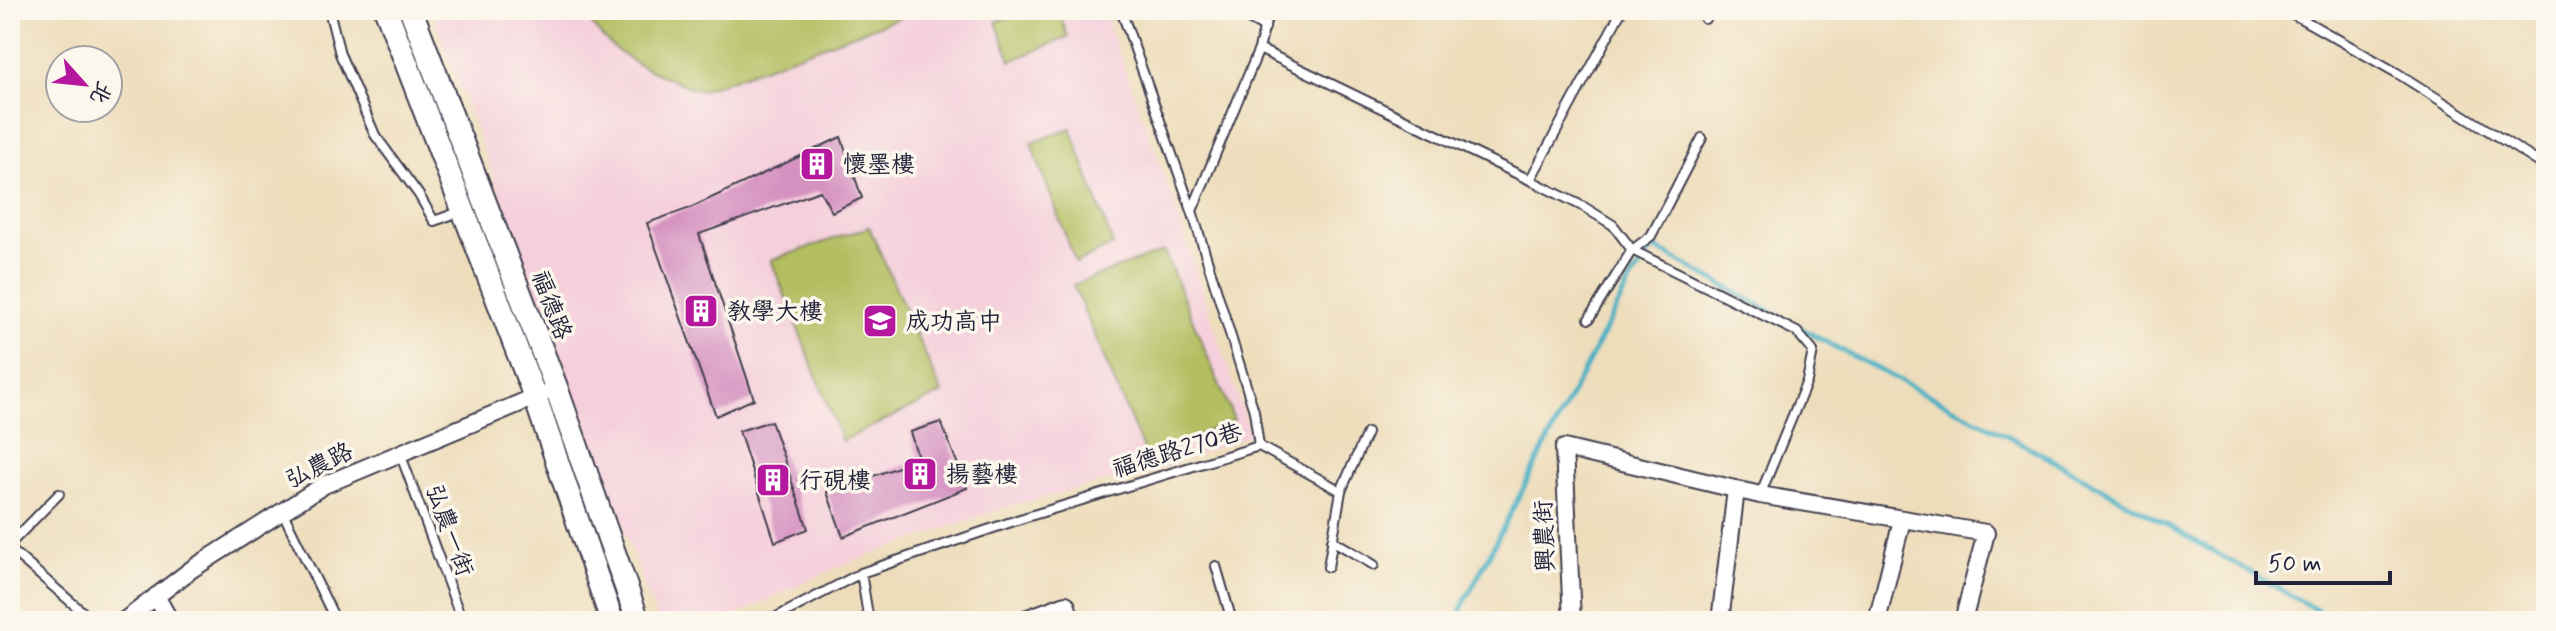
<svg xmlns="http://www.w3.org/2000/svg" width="2556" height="631" font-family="Mynerve,'LXGW WenKai TC',sans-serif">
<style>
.built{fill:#f5cfdb}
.green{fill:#b3be60;stroke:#6a704e;stroke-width:2}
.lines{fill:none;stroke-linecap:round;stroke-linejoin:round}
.stream{stroke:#44afc3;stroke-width:5}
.building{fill:#d592c1}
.lane-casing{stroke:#413e4e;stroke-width:12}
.street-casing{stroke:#413e4e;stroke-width:20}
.secondary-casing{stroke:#413e4e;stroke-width:26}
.lane{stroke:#fff;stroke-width:8}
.street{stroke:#fff;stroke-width:16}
.secondary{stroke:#fff;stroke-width:22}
.labels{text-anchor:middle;stroke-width:7;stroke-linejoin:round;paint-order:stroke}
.poi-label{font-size:24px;fill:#22223b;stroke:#fbf7ec;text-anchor:start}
.street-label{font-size:24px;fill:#22223b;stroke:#fbf7ec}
</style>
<rect width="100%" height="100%" fill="#fbf7ec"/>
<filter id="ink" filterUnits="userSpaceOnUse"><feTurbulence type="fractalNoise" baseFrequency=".0125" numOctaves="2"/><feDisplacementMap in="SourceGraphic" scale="16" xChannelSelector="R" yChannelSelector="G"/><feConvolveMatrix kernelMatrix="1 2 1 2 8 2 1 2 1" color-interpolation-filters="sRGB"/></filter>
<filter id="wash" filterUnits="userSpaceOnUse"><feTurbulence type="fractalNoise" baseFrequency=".006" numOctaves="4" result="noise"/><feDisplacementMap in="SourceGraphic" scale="32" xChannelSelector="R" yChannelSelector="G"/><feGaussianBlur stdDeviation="1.8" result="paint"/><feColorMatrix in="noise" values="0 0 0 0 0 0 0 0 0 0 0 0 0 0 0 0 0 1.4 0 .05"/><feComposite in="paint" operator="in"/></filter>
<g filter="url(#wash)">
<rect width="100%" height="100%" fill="#edb"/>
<!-- built -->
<path class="built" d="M432,10H1103L1175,207L1250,435L1171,465L1005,507L835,568L723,621H658Z"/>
<!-- green -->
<path class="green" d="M583,10H920L700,91C652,72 609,58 583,10Z
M1023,10H1058L1068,37L1011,61L996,22Z
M1071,128L1113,245L1076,263L1031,143Z
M869,227L942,393L842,441L771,260Z
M1164,251L1234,420L1146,456L1073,285Z"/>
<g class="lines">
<!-- stream -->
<path class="stream" d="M1455,621L1629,283L1653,247L1839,349L2033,449L2336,621"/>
</g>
<g id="blocks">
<!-- building -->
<path class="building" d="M841,137L862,198L832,212L820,191L699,234L754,399L716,416L647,223L690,208Z
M771,421L808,529L775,542L739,431Z
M941,422L967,488L843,537L827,492L919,460L910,432Z"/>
</g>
</g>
<g filter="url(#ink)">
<use href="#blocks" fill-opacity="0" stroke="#413e4e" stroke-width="2"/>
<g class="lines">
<!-- lane casing -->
<g class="lane-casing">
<path id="lane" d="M329,10L340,54L375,135L419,195L434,221L462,211
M1232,10L1265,28
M1622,10L1530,180L1584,207L1613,225L1632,250L1797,332L1813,351L1807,381L1760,495
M1700,10L1705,19
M2286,10L2397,73L2546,167
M1259,49L1269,10
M1192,211L1259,49L1530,180
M1589,319L1632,250L1651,236L1702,138
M1259,446L1341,491
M400,453L462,621
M282,511L336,621
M1332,540L1374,565
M10,544L59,494
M10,549L93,621
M1216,566L1232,621
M1328,567L1341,491L1367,433
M861,573L869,621
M769,621L861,573L1020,519L1259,446L1254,411L1192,211L1121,10"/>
</g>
<!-- street casing -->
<g class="street-casing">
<path id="street" d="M156,596L170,621
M124,621L192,569L324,485L542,394
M1020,621L1066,604L1072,621
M1572,621L1564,448L1760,495L1986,533L1963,621
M1720,621L1736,490
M1877,621L1902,520"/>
</g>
<!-- secondary casing -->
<g class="secondary-casing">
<path id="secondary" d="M386,10L535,397L612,621
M411,10L556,387L638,621"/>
</g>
<!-- lane -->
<use href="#lane" class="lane"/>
<!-- street -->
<use href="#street" class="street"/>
<!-- secondary -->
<use href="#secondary" class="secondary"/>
</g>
</g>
<!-- icons -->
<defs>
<g id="building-square" transform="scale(1.8)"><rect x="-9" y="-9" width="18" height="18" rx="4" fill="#b5179e" stroke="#fbf7ec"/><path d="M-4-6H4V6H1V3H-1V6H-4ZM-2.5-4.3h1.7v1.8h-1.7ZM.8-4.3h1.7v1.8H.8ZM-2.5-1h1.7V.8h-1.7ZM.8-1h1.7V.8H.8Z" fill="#fff"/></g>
<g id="school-square" transform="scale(1.8)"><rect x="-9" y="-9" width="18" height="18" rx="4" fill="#b5179e" stroke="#fbf7ec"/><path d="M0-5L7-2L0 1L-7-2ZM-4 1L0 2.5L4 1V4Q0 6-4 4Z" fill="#fff"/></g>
</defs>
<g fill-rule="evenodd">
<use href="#building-square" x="817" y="164"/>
<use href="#building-square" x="701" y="311"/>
<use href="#school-square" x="880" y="321"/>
<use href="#building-square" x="920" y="474"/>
<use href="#building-square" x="773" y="480"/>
</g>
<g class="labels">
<!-- poi labels -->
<g class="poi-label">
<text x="843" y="172">懷墨樓</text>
<text x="727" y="319">教學大樓</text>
<text x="906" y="329">成功高中</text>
<text x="946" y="482">揚藝樓</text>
<text x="799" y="488">行硯樓</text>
</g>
<!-- street labels -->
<g class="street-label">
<text transform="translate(552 305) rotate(69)" y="8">福德路</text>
<text transform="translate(1177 450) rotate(-17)" y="8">福德路270巷</text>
<text transform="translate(319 465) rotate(-27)" y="8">弘農路</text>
<text transform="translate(450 530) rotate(70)" y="8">弘農一街</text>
<text transform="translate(1544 536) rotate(-92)" y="8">興農街</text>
</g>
</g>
<!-- margin -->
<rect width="2556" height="631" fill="none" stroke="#fbf7ec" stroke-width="40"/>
<!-- north arrow -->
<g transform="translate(84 84) rotate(117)"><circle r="38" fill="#fbf7ec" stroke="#a4a2a5" stroke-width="2"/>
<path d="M0-6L14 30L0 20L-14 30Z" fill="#b5179e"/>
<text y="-12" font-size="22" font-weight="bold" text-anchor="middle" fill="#22223b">北</text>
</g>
<!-- scale -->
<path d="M2256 571v12h134v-12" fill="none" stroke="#22223b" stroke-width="4"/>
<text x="2268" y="571" font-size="24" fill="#22223b" stroke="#fbf7ec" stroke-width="6" paint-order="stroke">50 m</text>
</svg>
